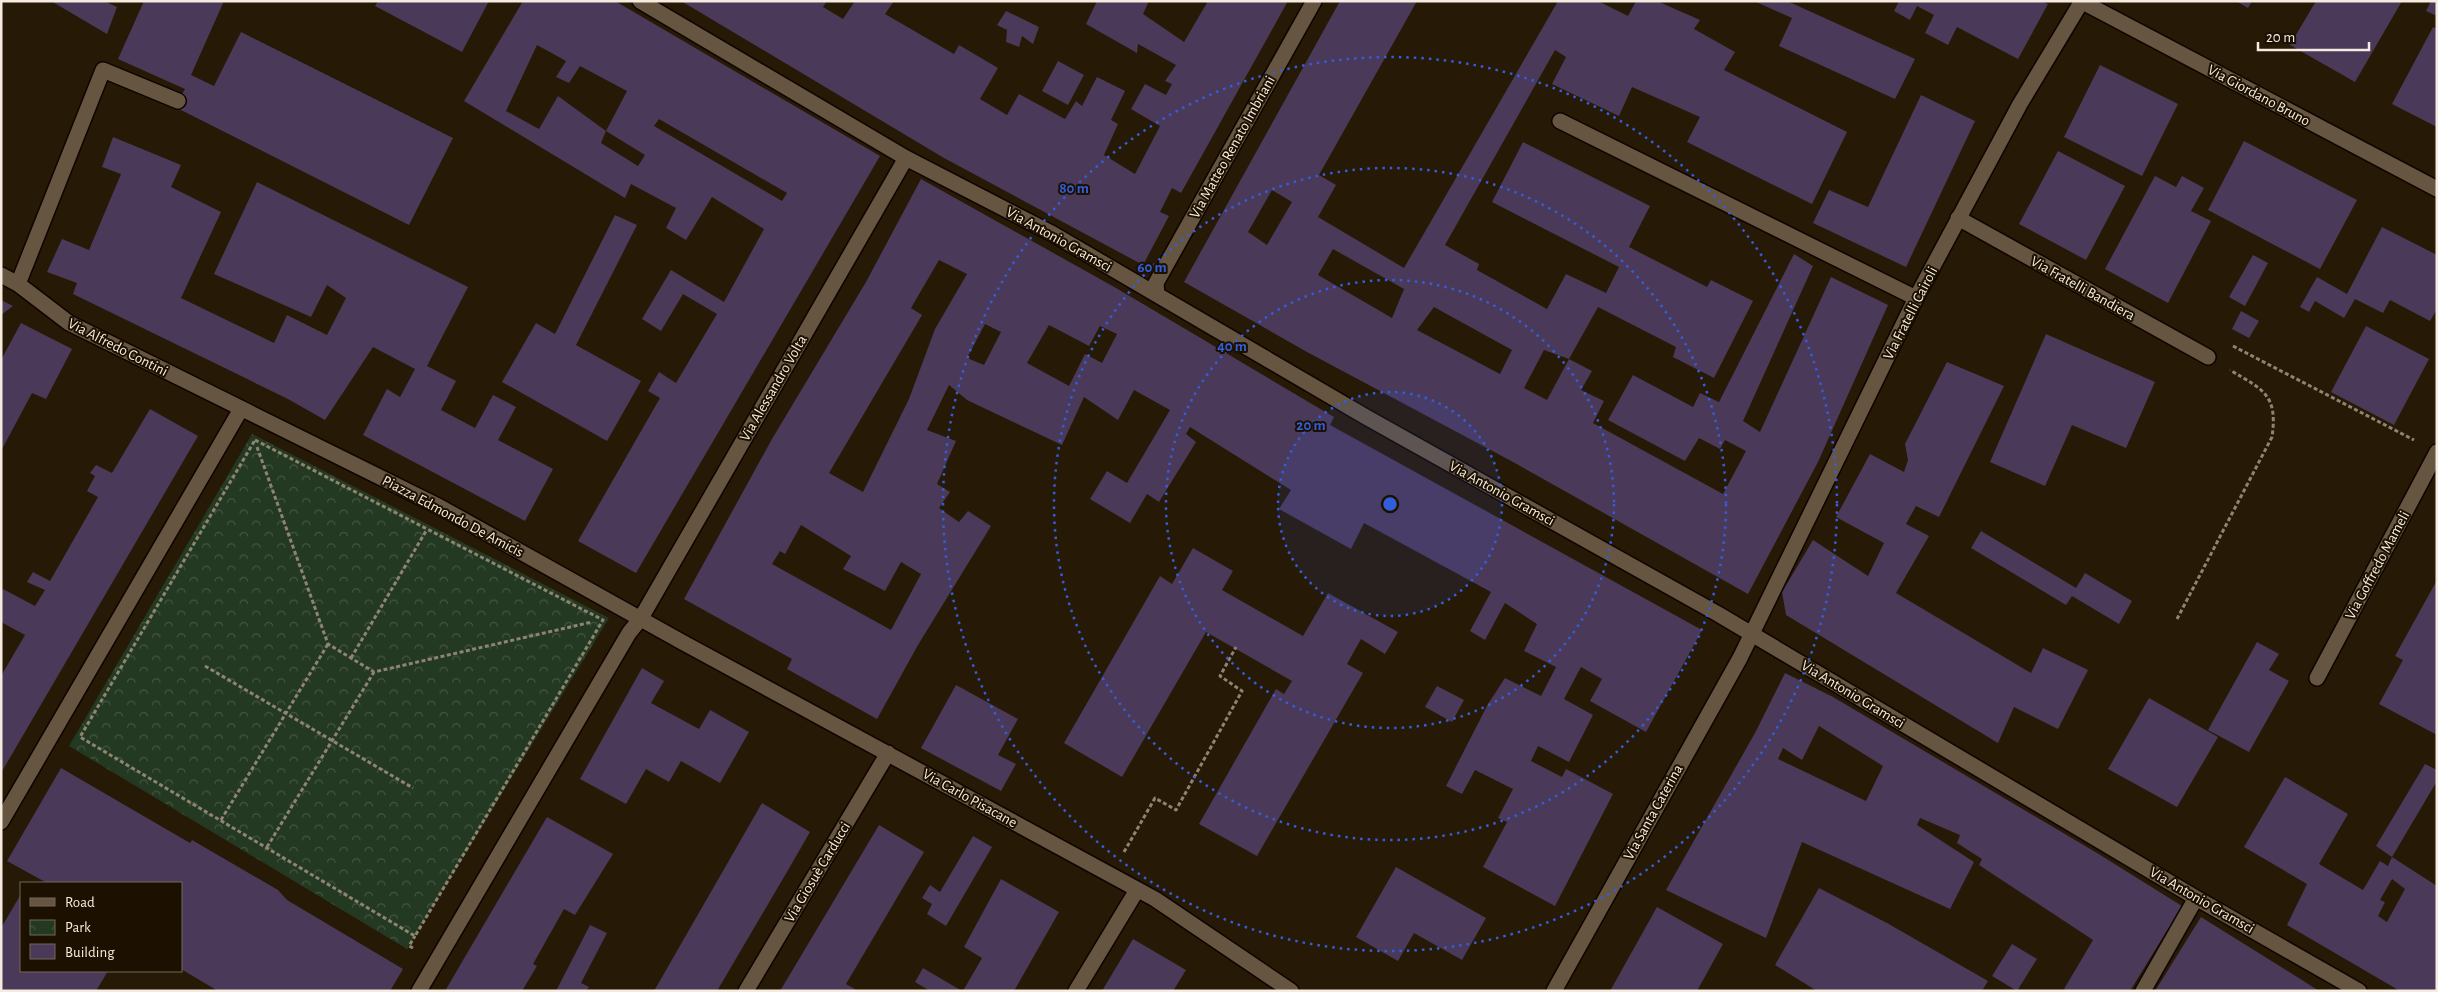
<svg xmlns="http://www.w3.org/2000/svg" width="2438" height="992" font-family="'Alegreya Sans',sans-serif">
<style>
.park{fill:url(#park-crowns)}
.building{fill:#4b3959;fill-rule:evenodd}
.lines{fill:none;stroke-linecap:round;stroke-linejoin:round}
.lane-casing{stroke:#0f0400;stroke-width:18}
.street-casing{stroke:#0f0400;stroke-width:18}
.path{stroke:#8f8473;stroke-width:3;stroke-dasharray:4 2.5;stroke-linecap:butt}
.lane{stroke:#655541;stroke-width:15}
.street{stroke:#655541;stroke-width:15}
.ring{fill:none;stroke:#335ed9;stroke-width:2.5;stroke-dasharray:2.5 5}
.labels{text-anchor:middle;stroke-width:4;stroke-linejoin:round;paint-order:stroke}
.street-label{font-size:15px;fill:#f5ecdf;stroke:#1c1000}
.centre{fill:#335ed9;stroke:#1c1000;stroke-width:2.5}
.ring-label{font-size:15px;text-anchor:middle;font-weight:bold;fill:#335ed9;stroke:#1c1000;stroke-width:4;stroke-linejoin:round;paint-order:stroke}
</style>
<defs>
<pattern id="park-crowns" width="20" height="18" patternUnits="userSpaceOnUse" patternTransform="scale(1.25)"><rect width="20" height="18" fill="#233921"/><path d="M2 6a3 3 0 1 1 6 0M12 15a3 3 0 1 1 6 0" fill="none" stroke="#445641"/></pattern>
</defs>
<rect width="100%" height="100%" fill="#261905"/>
<!-- park -->
<path class="park" d="M252,434L609,618L407,949L69,746Z"/>
<!-- building -->
<path class="building" d="M51,1H104L117,7L107,34Z
M144,1H224L191,75L214,86L241,32L453,138L409,225L175,107L185,89L118,59Z
M378,1H489L462,52L375,6Z
M523,1H615L880,156L636,573L578,541L660,398L648,391L659,372L676,383L717,314L683,294L661,331L642,319L671,270L724,302L764,229L712,197L686,240L666,228L676,208L631,184L625,198L464,101ZM537,45L566,61L556,77L569,83L580,66L627,91L606,131L645,155L638,166L601,143L606,131L558,96L539,129L506,111ZM659,119L787,193L782,201L654,126Z
M681,1H827L823,7L843,19L855,1H894L885,14L954,54L959,45L998,68L980,99L1007,115L1019,94L1065,119L1076,101L1082,106L1097,77L1125,91L1111,120L1118,124L1104,155L1135,174L1160,126L1131,109L1145,84L1166,95L1172,84L1165,81L1176,65L1138,44L1137,53L1086,24L1097,1H1149L1143,14L1184,42L1208,1H1288L1181,193L1172,188L1160,212L1169,216L1143,265L944,158Z
M1340,1H1417L1319,175L1336,185L1318,217L1404,268L1558,1H1598L1628,16L1636,1H1657L1700,20L1694,29L1735,52L1724,70L1847,132L1812,204L1687,142L1700,117L1632,87L1619,116L1552,84L1566,57L1555,50L1445,245L1479,264L1477,270L1547,309L1566,274L1606,293L1619,267L1492,202L1523,142L1650,206L1629,247L1707,287L1711,280L1753,301L1714,378L1673,357L1676,347L1598,307L1569,359L1544,350L1524,388L1547,400L1569,359L1592,371L1581,390L1604,401L1593,423L1723,494L1746,451L1725,440L1720,449L1699,438L1685,461L1608,420L1633,375L1693,407L1700,393L1719,402L1794,254L1813,266L1743,421L1760,432L1831,277L1888,305L1818,462L1748,594L1513,462L1307,352L1184,282ZM1272,190L1292,202L1267,245L1248,232ZM1333,249L1404,289L1392,318L1318,275ZM1434,307L1512,350L1500,374L1417,330Z
M1754,1H1787L1915,59L1895,99L1779,46L1792,18Z
M1899,1H2042L2048,4L2018,59L1957,27L1948,45L1925,33L1934,15L1917,6L1910,20L1894,11Z
M2236,1H2252L2248,8Z
M2316,1H2402L2355,82L2290,45Z
M2431,1H2437V16L2426,11Z
M1006,11L1039,27L1033,44L1022,36L1019,47L1006,42L1007,30L997,25Z
M2433,27L2437,29V127L2392,104Z
M1058,61L1084,75L1068,105L1042,91Z
M2100,65L2178,104L2142,176L2064,137Z
M1921,95L1975,121L1906,267L1813,223L1829,190L1868,207Z
M113,137L181,165L171,187L221,212L181,298L274,343L287,315L327,335L346,298L327,285L311,317L214,274L257,182L468,287L427,366L456,381L441,410L475,428L493,395L516,407L498,440L553,469L525,521L363,435L387,389L400,397L415,369L373,347L325,420L288,399L73,294L77,283L47,272L62,239L89,250L121,174L102,167Z
M2244,141L2357,200L2320,269L2208,210Z
M2058,151L2125,186L2086,260L2019,224Z
M2155,176L2176,187L2182,176L2204,188L2191,211L2211,221L2168,303L2105,269Z
M921,179L1116,288L1334,417L1330,425L1702,630L1646,732L1590,701L1602,679L1581,667L1564,699L1593,715L1569,762L1538,746L1531,761L1562,777L1566,769L1613,794L1555,906L1483,867L1507,822L1498,818L1513,789L1475,770L1462,794L1446,786L1488,704L1505,678L1541,696L1556,667L1524,651L1537,624L1505,603L1485,640L1470,631L1491,592L1364,523L1351,549L1279,509L1291,490L1190,427L1186,434L1196,442L1159,502L1147,494L1130,523L1090,499L1107,471L1127,483L1170,410L1134,390L1118,420L1084,397L1062,445L967,400L949,385L927,430L956,441L937,484L950,492L939,508L959,522L968,511L991,526L918,645L877,719L787,669L792,659L684,599L772,439L866,282ZM939,260L967,274L935,329L909,399L863,492L829,473L922,315L911,308ZM985,324L1001,332L984,365L967,358ZM1049,325L1089,346L1100,326L1117,334L1102,363L1085,354L1069,386L1027,363ZM801,525L851,556L843,569L885,591L901,562L921,574L891,630L772,564L780,551L785,554Z
M615,215L637,225L576,345L641,381L607,441L502,382L536,323L555,334Z
M2382,227L2437,255V309L2430,321L2390,300L2383,313L2355,299L2344,318L2315,301L2309,312L2300,307L2317,277L2347,294Z
M2253,255L2268,263L2245,306L2229,297Z
M1,300L13,306L1,315Z
M2241,311L2259,321L2249,338L2232,329Z
M21,323L72,349L46,399L32,393L1,451V360Z
M2366,326L2429,359L2394,425L2331,392Z
M2046,334L2155,382L2126,448L2072,425L2045,486L1990,462Z
M1947,362L2004,386L1939,517L1916,506L1906,524L1929,536L1896,593L2031,673L2043,648L2088,670L2058,729L2014,707L1998,743L1786,615L1782,592L1813,540L1868,576L1884,543L1836,517L1870,454L1904,472L1908,460L1905,444Z
M150,409L198,436L1,773V676L25,635L1,622V593L3,589L35,606L45,590L27,582L33,572L50,581L98,497L87,491L95,476L90,473L96,465L112,473Z
M1981,531L2076,588L2085,573L2132,601L2119,624L2072,596L2066,605L1971,548Z
M1193,548L1233,571L1222,590L1303,636L1328,593L1398,632L1385,654L1361,639L1347,664L1363,673L1257,856L1199,824L1276,689L1284,694L1292,681L1206,632L1122,777L1064,743L1160,576L1172,584Z
M2437,580V735L2379,704L2403,660L2395,656Z
M2257,642L2279,654L2269,670L2289,681L2249,752L2208,730Z
M642,668L664,681L651,703L699,729L710,710L749,732L720,783L681,761L669,782L646,769L626,804L580,779Z
M1785,673L1833,697L2097,853L2182,906L2130,991H2068L2064,989L2093,940L1979,865L1982,859L1957,843L1960,835L1920,818L1917,825L1974,862L1950,909L1802,842L1766,938L1666,890L1755,733ZM1819,726L1883,766L1866,801L1778,759L1783,748L1802,760Z
M956,685L1018,719L998,755L1016,764L1001,791L921,748Z
M1437,686L1464,700L1452,722L1425,707Z
M2149,698L2218,737L2177,807L2108,769Z
M2425,764L2437,770V781L2392,857L2437,886V991H2400L2287,925L2307,884L2244,847L2285,777L2348,814L2319,864L2363,890L2380,861L2388,866L2392,857L2376,846ZM2392,879L2405,889L2387,922L2378,916L2385,902L2380,900Z
M61,768L190,843L192,840L278,890L287,900L403,969L390,991H218L181,969V883H47L7,861Z
M762,803L810,832L791,865L717,991H654Z
M547,817L613,854L575,915L564,909L533,964L537,966L522,991H445Z
M879,825L924,852L846,984L858,991H780Z
M973,836L992,847L946,926L927,914L932,904L922,898L930,885L940,892Z
M1396,867L1486,918L1462,960L1414,933L1398,961L1356,937Z
M1001,879L1059,912L1014,991H963L982,958L964,947Z
M1819,888L1887,923L1988,981L1982,991H1817L1775,965Z
M21,894V971H108L96,991H1V928Z
M1657,907L1723,944L1697,991H1610Z
M2201,917L2302,980L2319,991H2155Z
M590,925L607,933L581,983L589,987L586,991H556Z
M1133,939L1186,970L1173,991H1102Z
M2012,944L2037,959L2017,991L1992,976Z
M923,968L962,991H930L915,982Z"/>
<g class="lines">
<!-- lane casing -->
<g class="lane-casing">
<path id="lane" d="M18,284L103,70L178,101"/>
</g>
<!-- street casing -->
<g class="street-casing">
<path id="street" d="M640,1L906,158L1053,234L1366,417L1718,614L2196,898L2359,991
M2081,1L2437,189
M1560,121L1916,298
M1958,218L2208,357
M1,275L18,284L69,323L440,507L682,642L1155,899L1291,991
M1157,295L1156,283L1314,1
M2317,678L2437,452
M1,822L241,409
M419,991L629,633L641,618L906,158
M746,991L888,753
M1076,991L1137,890
M1554,991L1740,658L1916,298L2020,104L2082,1
M2143,991L2196,898"/>
</g>
<!-- path -->
<path class="path" d="M2233,346L2414,440
M255,440L603,620L415,936L80,737Z
M257,447L328,644L374,672L592,622
M2177,619L2272,437C2278,394 2263,390 2230,370
M351,658L426,531
M205,666L413,788
M221,820L328,644
M267,847L374,672
M1124,852L1155,798L1176,810L1242,691L1220,676L1236,647
M413,948L409,946L415,936"/>
<!-- lane -->
<use href="#lane" class="lane"/>
<!-- street -->
<use href="#street" class="street"/>
</g>
<!-- distance rings -->
<circle cx="1390" cy="504" r="112" fill="#335ed9" fill-opacity=".12"/>
<g class="ring">
<circle cx="1390" cy="504" r="112"/>
<circle cx="1390" cy="504" r="224"/>
<circle cx="1390" cy="504" r="336"/>
<circle cx="1390" cy="504" r="447"/>
</g>
<g class="labels">
<!-- street labels -->
<g class="street-label">
<text transform="translate(2259 95) rotate(28)" y="5">Via Giordano Bruno</text>
<text transform="translate(1232 147) rotate(-61)" y="5">Via Matteo Renato Imbriani</text>
<text transform="translate(1059 239) rotate(29)" y="5">Via Antonio Gramsci</text>
<text transform="translate(2083 288) rotate(29)" y="5">Via Fratelli Bandiera</text>
<text transform="translate(1910 313) rotate(-63)" y="5">Via Fratelli Cairoli</text>
<text transform="translate(118 347) rotate(27)" y="5">Via Alfredo Contini</text>
<text transform="translate(773 388) rotate(-60)" y="5">Via Alessandro Volta</text>
<text transform="translate(1502 493) rotate(29)" y="5">Via Antonio Gramsci</text>
<text transform="translate(453 516) rotate(28)" y="5">Piazza Edmondo De Amicis</text>
<text transform="translate(2377 565) rotate(-62)" y="5">Via Goffredo Mameli</text>
<text transform="translate(1853 694) rotate(31)" y="5">Via Antonio Gramsci</text>
<text transform="translate(970 798) rotate(29)" y="5">Via Carlo Pisacane</text>
<text transform="translate(1653 812) rotate(-61)" y="5">Via Santa Caterina</text>
<text transform="translate(817 872) rotate(-59)" y="5">Via Giosuè Carducci</text>
<text transform="translate(2202 900) rotate(30)" y="5">Via Antonio Gramsci</text>
</g>
</g>
<circle cx="1390" cy="504" r="8" class="centre"/>
<g class="ring-label">
<text x="1074" y="193">80 m</text>
<text x="1152" y="272">60 m</text>
<text x="1232" y="351">40 m</text>
<text x="1311" y="430">20 m</text>
</g>
<!-- border -->
<rect width="2438" height="992" fill="none" stroke="#f5ecdf" stroke-width="5"/>
<!-- legend -->
<rect x="20" y="882" width="162" height="90" fill="#1c1000" stroke="#736859"/>
<rect x="30" y="898" width="25" height="8" fill="#655541" stroke="#736859"/>
<text x="65" y="907" font-size="15" fill="#f5ecdf">Road</text>
<rect x="30" y="920" width="25" height="15" fill="url(#park-crowns)" stroke="#736859"/>
<text x="65" y="932" font-size="15" fill="#f5ecdf">Park</text>
<rect x="30" y="944" width="25" height="15" fill="#4b3959" stroke="#736859"/>
<text x="65" y="957" font-size="15" fill="#f5ecdf">Building</text>
<!-- scale -->
<path d="M2258 42v8h111v-8" fill="none" stroke="#f5ecdf" stroke-width="2.5"/>
<text x="2266" y="42" font-size="15" fill="#f5ecdf" stroke="#1c1000" stroke-width="4" paint-order="stroke">20 m</text>
</svg>
